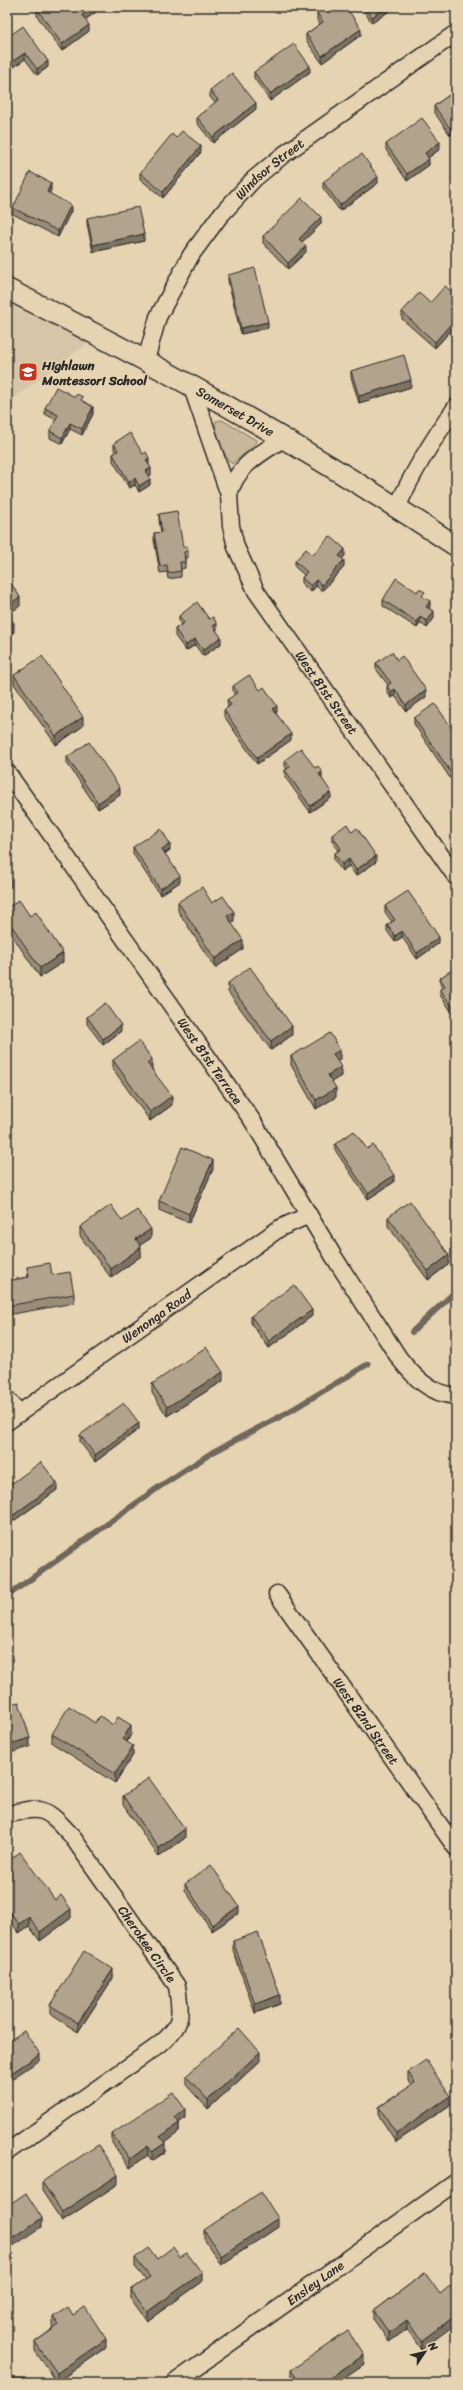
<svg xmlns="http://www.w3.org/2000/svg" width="463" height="2390" font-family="Sriracha,sans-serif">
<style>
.built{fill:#d6c5a6}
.green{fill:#c7b89b;stroke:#797263}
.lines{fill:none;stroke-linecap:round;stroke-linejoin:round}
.stream{stroke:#6f685c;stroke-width:6}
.minor-casing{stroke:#2b2b2b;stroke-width:19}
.tertiary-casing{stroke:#2b2b2b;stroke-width:23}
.minor{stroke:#e6d3b1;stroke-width:16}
.tertiary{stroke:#e6d3b1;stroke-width:20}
.wall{fill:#998d78;stroke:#2b2b2b}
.shaded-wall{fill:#7d7362;stroke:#2b2b2b}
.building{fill:#b2a48c;stroke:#2b2b2b}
.labels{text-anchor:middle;stroke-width:3;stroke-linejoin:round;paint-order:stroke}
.street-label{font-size:13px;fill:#2b2b2b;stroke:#e6d3b1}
.poi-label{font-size:13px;font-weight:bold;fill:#2b2b2b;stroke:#e6d3b1;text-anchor:start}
</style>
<rect width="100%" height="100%" fill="#e6d3b1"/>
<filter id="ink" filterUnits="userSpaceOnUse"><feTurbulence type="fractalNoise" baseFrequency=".025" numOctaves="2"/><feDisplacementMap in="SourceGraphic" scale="8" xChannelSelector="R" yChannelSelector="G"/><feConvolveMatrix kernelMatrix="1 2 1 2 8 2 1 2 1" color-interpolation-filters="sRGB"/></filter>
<g filter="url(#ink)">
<!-- built -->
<path class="built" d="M7,302L91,341L7,403Z"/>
<!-- green -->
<path class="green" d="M222,420L256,440L255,445L232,464C226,461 212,426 216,421Z"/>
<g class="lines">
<!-- stream -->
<path class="stream" d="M412,1332L456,1291
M7,1596L159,1487L213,1452L285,1414L368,1364"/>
<!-- minor casing -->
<g class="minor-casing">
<g id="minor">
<path id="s1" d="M146,360L158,317L191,255L219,217L254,179L283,155L456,33"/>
<path id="s2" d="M191,385L229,495L231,526L236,547L256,591L456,877"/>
<path d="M229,495C236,466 260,454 283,439"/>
<path d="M397,508C413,471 433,439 456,407"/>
<path id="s3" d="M7,772L252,1120L334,1257L399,1358C414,1377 430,1394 456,1396"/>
<path d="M7,1399L19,1413"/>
<path id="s4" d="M7,1422L280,1228L309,1215"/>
<path id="s5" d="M277,1594L456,1848"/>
<path id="s6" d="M7,1815C42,1804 47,1809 71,1835L177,1986C181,2017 184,2024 159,2045L7,2152"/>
<path id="s7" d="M174,2383L456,2182"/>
</g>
</g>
<!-- tertiary casing -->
<g class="tertiary-casing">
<g id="tertiary">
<path id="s8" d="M7,289C162,366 312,451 456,546"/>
</g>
</g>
<!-- minor -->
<use href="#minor" class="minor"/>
<!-- tertiary -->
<use href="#tertiary" class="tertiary"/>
</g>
<!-- wall -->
<path class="wall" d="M100,7V9L85,20L89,31L62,51L37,16V9Z
M361,7H395L372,23Z
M317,13L361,35L322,63L306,40V34L320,24L317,20Z
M7,36L8,37L48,67L37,75L25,59L7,72Z
M254,72H310L270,101L254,78Z
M210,90L256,109L213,143L197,123V117L215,103L210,97Z
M456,90V131L450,135L434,112V106Z
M176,138L201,152L163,198L140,179V173Z
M386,144L440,149L428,158L429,165L407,181L386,150Z
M323,182L378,183L340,211L323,188Z
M51,190L49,194L71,211L58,237L13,214V208Z
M87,218L144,241L93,252L87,224Z
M321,224L302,242L306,252L288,269L263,243V236Z
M228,275L268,328L241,334L228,281Z
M456,295V325L435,348L402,319V312Z
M351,371L411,387L359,403L351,377Z
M83,401L93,414L82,435L70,429L62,444L50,438V431L56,420L45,414V408Z
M114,443L149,464V465L151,475L149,476L150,485L139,492L135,485L129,488L113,461V454L116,453L114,449Z
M159,514L183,547L188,551V558H185V568L181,569V577L168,579L167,572L160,573L154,540V533H161L159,520Z
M313,555L345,556L342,559L344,567L322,591L316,586L311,592L302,584V578L304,575L295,567V561Z
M425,598L430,607L429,608L434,618L427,628L420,623L417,628L383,606V600Z
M179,616L209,619L217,630L216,631L221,644L203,656L195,645L186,651L175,636V629L181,625L179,622Z
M397,660L426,697L406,711L395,696L391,698L387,692V686L388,685L376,669V663Z
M14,675L83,726L56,745L14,684Z
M233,686L260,690L277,712L276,713L291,740L257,764L224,716V710L228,707L227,700L235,695L233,692Z
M414,718L456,734V787L414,724Z
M67,757L120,795L98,809L67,763Z
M285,760L322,778V779L331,798L310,812L285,777V770L287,769L285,766Z
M352,832L376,862L356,876L349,866L342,871L334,860V854L338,851L332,841V835Z
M133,847L170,850L165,854L180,882L160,895L133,854Z
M178,902L212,903L234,921L231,923L243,949L215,968L178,911Z
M385,906L439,943L417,959L402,937L395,942L387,931V925L392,922L385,912Z
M7,908L30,916L63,962L40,977L7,928Z
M456,968V1018L440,995V989L442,988L440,984V978Z
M228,983L292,1035L271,1050L228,992Z
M87,1017L121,1031L103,1045L87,1024Z
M291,1056L340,1059L337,1060L341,1076L332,1081L336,1097L316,1109L291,1065Z
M113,1060L152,1068V1069L172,1105L150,1121L113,1069Z
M335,1144L367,1149L394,1182L368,1199L335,1150Z
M213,1169L189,1223L159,1210V1201Z
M388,1217L449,1264L428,1280L388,1226Z
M122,1221L151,1238L140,1245L141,1256L111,1278L80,1236V1227Z
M27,1267L52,1275L74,1294V1303L7,1315V1281L28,1277Z
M251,1316H312L269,1348L251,1323Z
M223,1381L167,1416L152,1393V1384Z
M139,1429L95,1462L80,1442V1435Z
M7,1487L57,1490L8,1525L7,1524Z
M95,1723L113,1725L131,1734L127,1742L133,1755L115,1783L52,1743V1734Z
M123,1796L185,1838L159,1857L123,1805Z
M7,1862L55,1900L71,1918L40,1941L29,1926L19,1933L7,1917Z
M185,1884L239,1913L212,1931L185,1890Z
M233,1941L280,2004L255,2013L233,1950Z
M113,1978L78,2032L50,2014V2005Z
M260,2061L208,2109L186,2085V2076Z
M408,2072L450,2105L396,2142L379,2116V2107L411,2086L408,2081Z
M185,2118L179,2123V2132L164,2143L165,2152L152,2161L148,2155L130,2168L112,2143V2134Z
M42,2182L118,2184L62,2221L42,2191Z
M278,2227L221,2265L204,2239V2230Z
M135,2258L157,2259L202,2282L147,2321L131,2299V2290L146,2280L135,2267Z
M425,2273L421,2350L407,2329L389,2342L374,2320V2311Z
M73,2315L106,2348L57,2382L35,2351V2342L54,2328L53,2326V2317Z
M364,2364L336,2383H293L291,2379V2370Z"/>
<!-- shaded-wall -->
<path class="shaded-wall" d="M94,7H100V9L82,22V15Z
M386,7H395L372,23V17Z
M89,25V31L62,51V44Z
M361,29V35L322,63V56Z
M25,53V59L7,72V65Z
M48,61V67L37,75V69Z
M310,66V72L270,101V94Z
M256,103V109L213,143V137Z
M456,124V131L450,135V128Z
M440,142V149L425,160V153Z
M201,146V152L163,198V192Z
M429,159V165L407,181V174Z
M378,177V183L340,211V205Z
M51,183V190L47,199V192Z
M71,205V211L58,237V231Z
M321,217V224L299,245V239Z
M144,234V241L93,252V245Z
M306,246V252L288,269V263Z
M456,318V325L435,348V342Z
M268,322V328L241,334V328Z
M411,380V387L359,403V396Z
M93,407V414L82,435V429Z
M70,423V429L62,444V438Z
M149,458V464L146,466V460Z
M151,468V475L146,478V471Z
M135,478V485L129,488V482Z
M150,479V485L139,492V486Z
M345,549V556L339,562V556Z
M344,560V567L322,591V585Z
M316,580V586L311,592V586Z
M20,597V606L7,615V606Z
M430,601V607L426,613V607Z
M434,611V618L427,628V621Z
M420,617V623L417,628V622Z
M14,623V632L7,637V628Z
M217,624V630L213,633V626Z
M221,637V644L203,656V650Z
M195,639V645L186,651V645Z
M395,689V696L391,698V692Z
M426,690V697L406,711V705Z
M277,706V712L273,715V709Z
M83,717V726L56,745V736Z
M291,734V740L257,764V758Z
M322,772V778L319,781V774Z
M120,788V795L98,809V803Z
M331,792V798L310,812V806Z
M170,844V850L162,855V849Z
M376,856V862L356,876V870Z
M349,859V866L342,871V864Z
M180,876V882L160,895V889Z
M11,881V887L7,890V883Z
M234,912V921L227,925V916Z
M402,931V937L395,942V936Z
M439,937V943L417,959V953Z
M243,940V949L215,968V959Z
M63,953V962L40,977V968Z
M121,1025V1031L103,1045V1039Z
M292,1026V1035L271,1050V1041Z
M340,1050V1059L333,1063V1054Z
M152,1059V1068L147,1072V1063Z
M341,1067V1076L328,1084V1075Z
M336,1088V1097L316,1109V1100Z
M172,1096V1105L150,1121V1112Z
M213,1160V1169L189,1223V1214Z
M394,1175V1182L368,1199V1193Z
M151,1229V1238L136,1248V1239Z
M141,1247V1256L111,1278V1269Z
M449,1255V1264L428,1280V1271Z
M312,1310V1316L269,1348V1341Z
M223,1372V1381L167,1416V1407Z
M139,1423V1429L95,1462V1455Z
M57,1483V1490L8,1525V1519Z
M131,1725V1734L123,1748V1739Z
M30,1738V1747L7,1754V1745Z
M133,1746V1755L115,1783V1774Z
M185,1829V1838L159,1857V1848Z
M239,1906V1913L212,1931V1925Z
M71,1909V1918L40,1941V1932Z
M29,1917V1926L19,1933V1924Z
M113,1969V1978L78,2032V2023Z
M280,1995V2004L255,2013V2004Z
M260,2052V2061L208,2109V2100Z
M40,2054V2060L7,2082V2076Z
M450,2096V2105L396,2142V2133Z
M185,2109V2118L175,2126V2117Z
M179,2123V2132L160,2146V2137Z
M165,2143V2152L152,2161V2152Z
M148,2146V2155L130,2168V2159Z
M118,2175V2184L62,2221V2212Z
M42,2218V2227L7,2250V2241Z
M278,2218V2227L221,2265V2256Z
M202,2273V2282L147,2321V2312Z
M456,2315V2324L421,2350V2341Z
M407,2320V2329L389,2342V2333Z
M106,2339V2348L57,2382V2373Z
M364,2355V2364L336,2383H328V2379Z"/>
<!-- building -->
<path class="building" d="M40,7H94L82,15L89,25L62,44L37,9Z
M325,7H346L361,29L322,56L306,34L323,22L317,13Z
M365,7H386L372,17Z
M23,26L48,61L37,69L25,53L7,65V36L8,37Z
M294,44L310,66L270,94L254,72Z
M232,73L256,103L213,137L197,117L218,100L210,90Z
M456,90V124L450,128L434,106Z
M422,118L440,142L425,153L429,159L407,174L386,144Z
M182,131L201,146L163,192L140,173L172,134L176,138Z
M362,154L378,177L340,205L323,182Z
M30,172L51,183L47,192L71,205L58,231L13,208Z
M302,198L321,217L299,239L306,246L288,263L263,236Z
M138,207L144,234L93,245L87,218Z
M255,268L268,322L241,328L228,275Z
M445,286L456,295V318L435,342L402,312L419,293L430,303Z
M404,355L411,380L359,396L351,371Z
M56,387L75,397L77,394L83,397L81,400L93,407L82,429L70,423L62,438L50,431L58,415L45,408Z
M130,433L143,454L146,452L149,458L146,460L151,468L146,471L150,479L139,486L135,478L129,482L113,454L118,451L114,443Z
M177,511L183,547L187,546L188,551L184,552L185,562H180L181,571L168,573L167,565L160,566L154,533L162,532L159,514Z
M330,536L345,549L339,556L344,560L322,585L316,580L311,586L302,578L307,572L295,561L306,549L313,555Z
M7,577L20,597L7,606Z
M396,578L417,592L419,589L425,592L422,596L430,601L426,607L434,611L427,621L420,617L417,622L383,600Z
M197,602L209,619L213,617L217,624L213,626L221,637L203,650L195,639L186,645L175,629L184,623L179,616Z
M7,613L14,623L7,628Z
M392,652L397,660L402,656L426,690L406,705L395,689L391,692L387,686L391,683L376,663Z
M42,656L83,717L56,736L14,675Z
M249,675L260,690L264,687L277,706L273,709L291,734L257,758L224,710L231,705L227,700L238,692L233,686Z
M435,704L456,734V780L414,718Z
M89,742L120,788L98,803L67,757Z
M301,748L315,768L318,766L322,772L319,774L331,792L310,806L285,770L290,767L285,760Z
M347,824L352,832L357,828L376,856L356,870L349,859L342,864L334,854L341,849L332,835Z
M161,829L170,844L162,849L180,876L160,889L133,847Z
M7,875L11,881L7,883Z
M202,887L212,903L223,896L234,912L227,916L243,940L215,959L178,902Z
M408,891L439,937L417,953L402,931L395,936L387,925L395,920L385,906Z
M19,900L30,916L36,912L63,953L40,968L7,919V908Z
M250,967L292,1026L271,1041L228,983Z
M456,967V1012L440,989L445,986L440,978Z
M105,1003L121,1025L103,1039L87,1017Z
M330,1033L340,1050L333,1054L341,1067L328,1075L336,1088L316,1100L291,1056Z
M139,1041L152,1059L147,1063L172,1096L150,1112L113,1060Z
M354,1131L367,1149L373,1145L394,1175L368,1193L335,1144Z
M182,1147L213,1160L189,1214L159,1201Z
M410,1201L449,1255L428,1271L388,1217Z
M111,1205L122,1221L137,1210L151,1229L136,1239L141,1247L111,1269L80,1227Z
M50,1263L52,1275L70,1272L74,1294L7,1306V1281L29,1277L27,1267Z
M294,1285L312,1310L269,1341L251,1316Z
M206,1347L223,1372L167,1407L152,1384Z
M124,1403L139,1423L95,1455L80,1435Z
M41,1462L57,1483L8,1519L7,1517V1487Z
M7,1701L8,1705L19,1702L30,1738L7,1745Z
M69,1706L95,1723L100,1716L113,1725L118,1717L131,1725L123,1739L133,1746L115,1774L52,1734Z
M149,1778L185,1829L159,1848L123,1796Z
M20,1852L55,1900L61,1895L71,1909L40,1932L29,1917L19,1924L7,1908V1862Z
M211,1865L239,1906L212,1925L185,1884Z
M258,1932L280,1995L255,2004L233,1941Z
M84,1951L113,1969L78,2023L50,2005Z
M239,2028L260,2052L208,2100L186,2076Z
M24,2031L40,2054L7,2076V2042Z
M426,2060L450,2096L396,2133L379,2107L415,2083L408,2072Z
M173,2092L185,2109L175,2117L179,2123L160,2137L165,2143L152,2152L148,2146L130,2159L112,2134Z
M98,2145L118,2175L62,2212L42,2182Z
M261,2192L278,2218L221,2256L204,2230Z
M26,2193L42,2218L7,2241V2206Z
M173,2247L180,2257L187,2253L202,2273L147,2312L131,2290L150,2277L135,2258L149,2248L157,2259Z
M425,2273L440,2294L450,2286L456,2295V2315L421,2341L407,2320L389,2333L374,2311Z
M68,2307L73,2315L85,2307L106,2339L57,2373L35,2342L59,2325L53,2317Z
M348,2331L364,2355L328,2379L331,2383H300L291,2370Z
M7,2363H10V2378L30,2379V2383H7Z"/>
</g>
<!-- icons -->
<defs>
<g id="school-square" transform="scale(1)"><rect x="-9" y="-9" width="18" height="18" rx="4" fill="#c8321e" stroke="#e6d3b1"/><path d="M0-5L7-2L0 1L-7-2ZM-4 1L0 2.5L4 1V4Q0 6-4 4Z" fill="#fff"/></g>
</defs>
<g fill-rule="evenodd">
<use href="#school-square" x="28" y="372"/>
</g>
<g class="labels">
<!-- street labels -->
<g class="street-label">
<text dy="5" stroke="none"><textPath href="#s1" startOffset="232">Windsor Street</textPath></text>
<text dy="5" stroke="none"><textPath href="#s8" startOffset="259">Somerset Drive</textPath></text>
<text dy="5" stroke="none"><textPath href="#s2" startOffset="341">West 81st Street</textPath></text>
<text dy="5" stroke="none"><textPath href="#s3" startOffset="353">West 81st Terrace</textPath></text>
<text dy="5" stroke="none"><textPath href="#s4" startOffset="183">Wenonga Road</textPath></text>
<text dy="5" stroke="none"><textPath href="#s5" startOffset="155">West 82nd Street</textPath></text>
<text dy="5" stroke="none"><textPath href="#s6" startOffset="207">Cherokee Circle</textPath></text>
<text dy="5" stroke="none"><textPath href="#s7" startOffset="173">Ensley Lane</textPath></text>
</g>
<!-- poi labels -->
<g class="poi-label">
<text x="42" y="370">Highlawn<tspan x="42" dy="15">Montessori School</tspan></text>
</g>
</g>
<!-- margin -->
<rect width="463" height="2390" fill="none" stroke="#e6d3b1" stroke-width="24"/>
<rect x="12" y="12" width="439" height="2366" fill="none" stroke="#2b2b2b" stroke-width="1.5" filter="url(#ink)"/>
<!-- north arrow -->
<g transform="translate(425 2352) rotate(55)" stroke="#e6d3b1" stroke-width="3" paint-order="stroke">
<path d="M0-3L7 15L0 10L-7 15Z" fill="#2b2b2b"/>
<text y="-6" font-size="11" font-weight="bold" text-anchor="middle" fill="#2b2b2b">N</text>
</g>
</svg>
